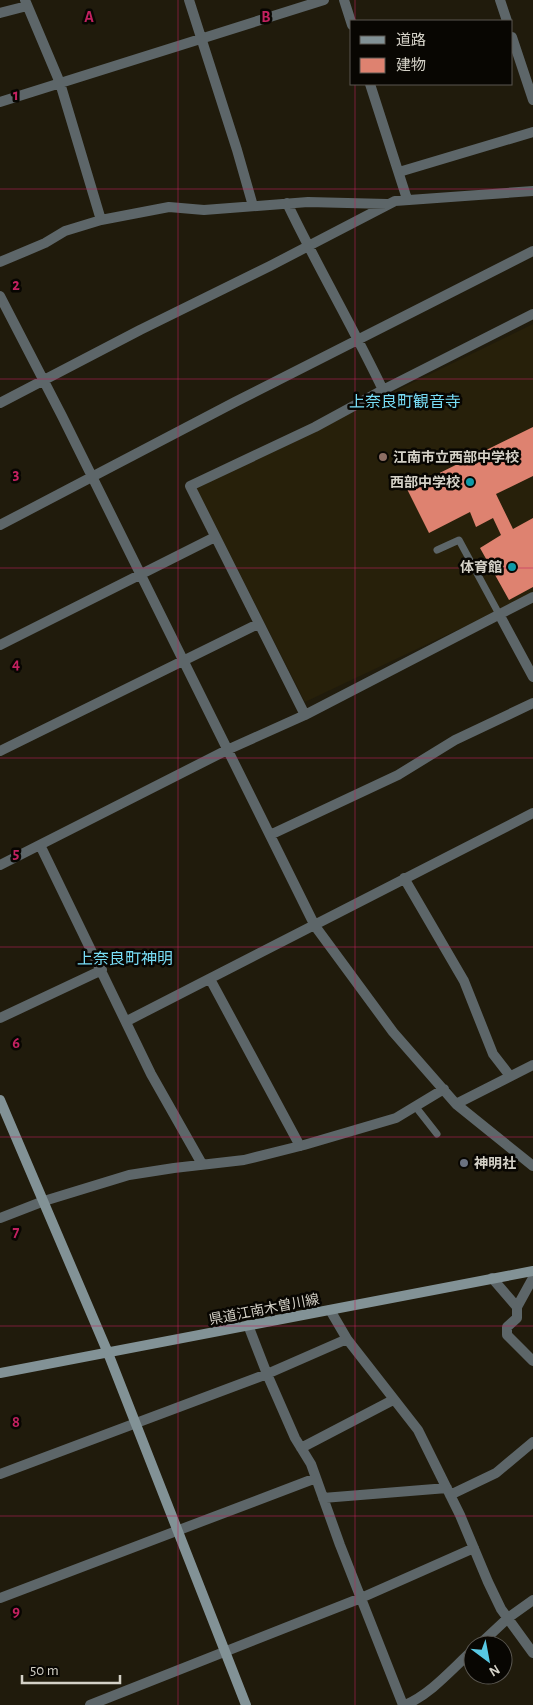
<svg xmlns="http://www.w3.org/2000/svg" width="533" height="1705" font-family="'Alegreya Sans','Noto Sans JP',sans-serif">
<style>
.built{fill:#27200a}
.building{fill:#de8270}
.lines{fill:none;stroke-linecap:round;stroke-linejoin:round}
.lane{stroke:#5d6669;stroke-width:7}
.street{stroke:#5d6669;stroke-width:10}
.secondary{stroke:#829296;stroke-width:10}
.grid{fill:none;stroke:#c32160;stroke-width:1;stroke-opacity:0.55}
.education-dot{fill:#8d6e63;stroke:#080602;stroke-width:2}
.culture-dot{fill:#0f9aa8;stroke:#080602;stroke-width:2}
.worship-dot{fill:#6b7280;stroke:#080602;stroke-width:2}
.labels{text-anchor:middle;stroke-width:5;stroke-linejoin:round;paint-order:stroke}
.poi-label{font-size:14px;font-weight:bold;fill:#d4d1c7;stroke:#080602;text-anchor:start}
.street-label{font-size:14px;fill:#d4d1c7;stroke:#080602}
.quarter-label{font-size:16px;fill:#78dcf5;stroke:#080602}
.grid-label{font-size:16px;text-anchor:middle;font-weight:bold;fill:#c32160;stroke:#080602;stroke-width:5;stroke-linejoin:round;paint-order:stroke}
</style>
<rect width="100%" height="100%" fill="#201b0c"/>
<!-- built -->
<path class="built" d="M533,324V594L305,702L196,488Z"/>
<!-- building -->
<path class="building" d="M533,427V476L496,494L513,529L533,518V587L509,600L480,548L501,535L493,518L476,527L470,512L429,533L407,489Z"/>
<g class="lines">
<!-- lane -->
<path class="lane" d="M437,550L459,540L499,614
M415,1106L437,1134"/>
<!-- street -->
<path class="street" d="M25,0L60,83L101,220
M189,0L237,150L253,206
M344,0L352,25
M500,0L507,21
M0,13L27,6
M512,37L533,100
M370,84L407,199
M0,102L324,0
M399,172L533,132
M287,203C317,266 353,327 383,390
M0,262L45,243L65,231L101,220L169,207L204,210L308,202L387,204
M0,296L62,416L315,926L393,1032L456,1104L533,1166
M0,403L140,330L270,266L395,201L533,191
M0,525L235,402L533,251
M499,614L533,677
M0,645L215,537
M305,715L190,486L315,427L383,390L533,314
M0,751L258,624
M270,835L398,775L455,740L533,703
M40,845L151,1074L202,1164
M0,865L227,750L305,715L533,597
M404,878L464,981L493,1054L510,1076
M210,979L300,1146
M0,1018L102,970
M127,1021L533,813
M456,1104L533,1065
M0,1218L44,1201L129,1175L174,1168L244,1160L304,1145L396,1118L444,1089
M492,1278L517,1307V1318L507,1327V1335L533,1361
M517,1307L533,1278
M330,1310L347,1339L418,1430L460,1515L488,1582L501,1609L533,1653
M248,1325L267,1374L295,1438L311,1464L340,1545L403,1705
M301,1448L393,1400
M0,1474L267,1374L347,1339
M450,1495L496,1473L533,1442
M323,1498L447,1488
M0,1598L316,1478
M479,1645L508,1618L533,1600
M90,1705L361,1598L474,1548
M405,1705C431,1694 452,1669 473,1650"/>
<!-- secondary -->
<path class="secondary" d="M0,1100L108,1353L246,1705
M0,1373L533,1271"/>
</g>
<!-- grid -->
<path class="grid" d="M178,0V1705M355,0V21M355,84V1705M0,189H533M0,379H533M0,568H533M0,758H533M0,947H533M0,1137H533M0,1326H533M0,1516H533"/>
<!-- markers -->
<circle class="education-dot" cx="383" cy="457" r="5"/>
<g class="culture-dot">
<circle cx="470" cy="482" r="5"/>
<circle cx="512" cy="567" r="5"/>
</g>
<circle class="worship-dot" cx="464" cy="1163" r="5"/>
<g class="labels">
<!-- poi labels -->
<g class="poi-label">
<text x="393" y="462">江南市立西部中学校</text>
<text x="460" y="487" text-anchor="end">西部中学校</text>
<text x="502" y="572" text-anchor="end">体育館</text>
<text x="474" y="1168">神明社</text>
</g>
<!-- street labels -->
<g class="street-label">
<text transform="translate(264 1309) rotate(-11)" y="5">県道江南木曽川線</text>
</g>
<!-- quarter labels -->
<g class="quarter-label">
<text x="405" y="407">上奈良町観音寺</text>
<text x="125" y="964">上奈良町神明</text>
</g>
</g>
<g class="grid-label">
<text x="89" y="22">A</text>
<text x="266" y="22">B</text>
<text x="16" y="100">1</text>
<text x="16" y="290">2</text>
<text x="16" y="479">3</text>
<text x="16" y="669">4</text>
<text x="16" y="858">5</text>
<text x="16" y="1048">6</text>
<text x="16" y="1237">7</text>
<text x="16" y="1427">8</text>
<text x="16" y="1616">9</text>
</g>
<!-- legend -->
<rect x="350" y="20" width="162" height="65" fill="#080602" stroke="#5a5751"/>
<rect x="360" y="36" width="25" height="8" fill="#829296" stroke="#5a5751"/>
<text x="396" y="45" font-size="15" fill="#d4d1c7">道路</text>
<rect x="360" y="58" width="25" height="15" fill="#de8270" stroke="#5a5751"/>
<text x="396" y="70" font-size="15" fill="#d4d1c7">建物</text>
<!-- north arrow -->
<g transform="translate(488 1660) rotate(148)"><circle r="24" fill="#080602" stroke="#5a5751"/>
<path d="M0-4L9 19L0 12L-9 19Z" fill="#58c8e4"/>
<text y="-8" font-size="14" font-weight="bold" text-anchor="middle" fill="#d4d1c7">N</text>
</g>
<!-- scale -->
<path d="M22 1675v8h98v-8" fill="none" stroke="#d4d1c7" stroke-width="2.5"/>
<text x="30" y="1675" font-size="15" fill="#d4d1c7" stroke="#080602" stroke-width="4" paint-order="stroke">50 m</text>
</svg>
